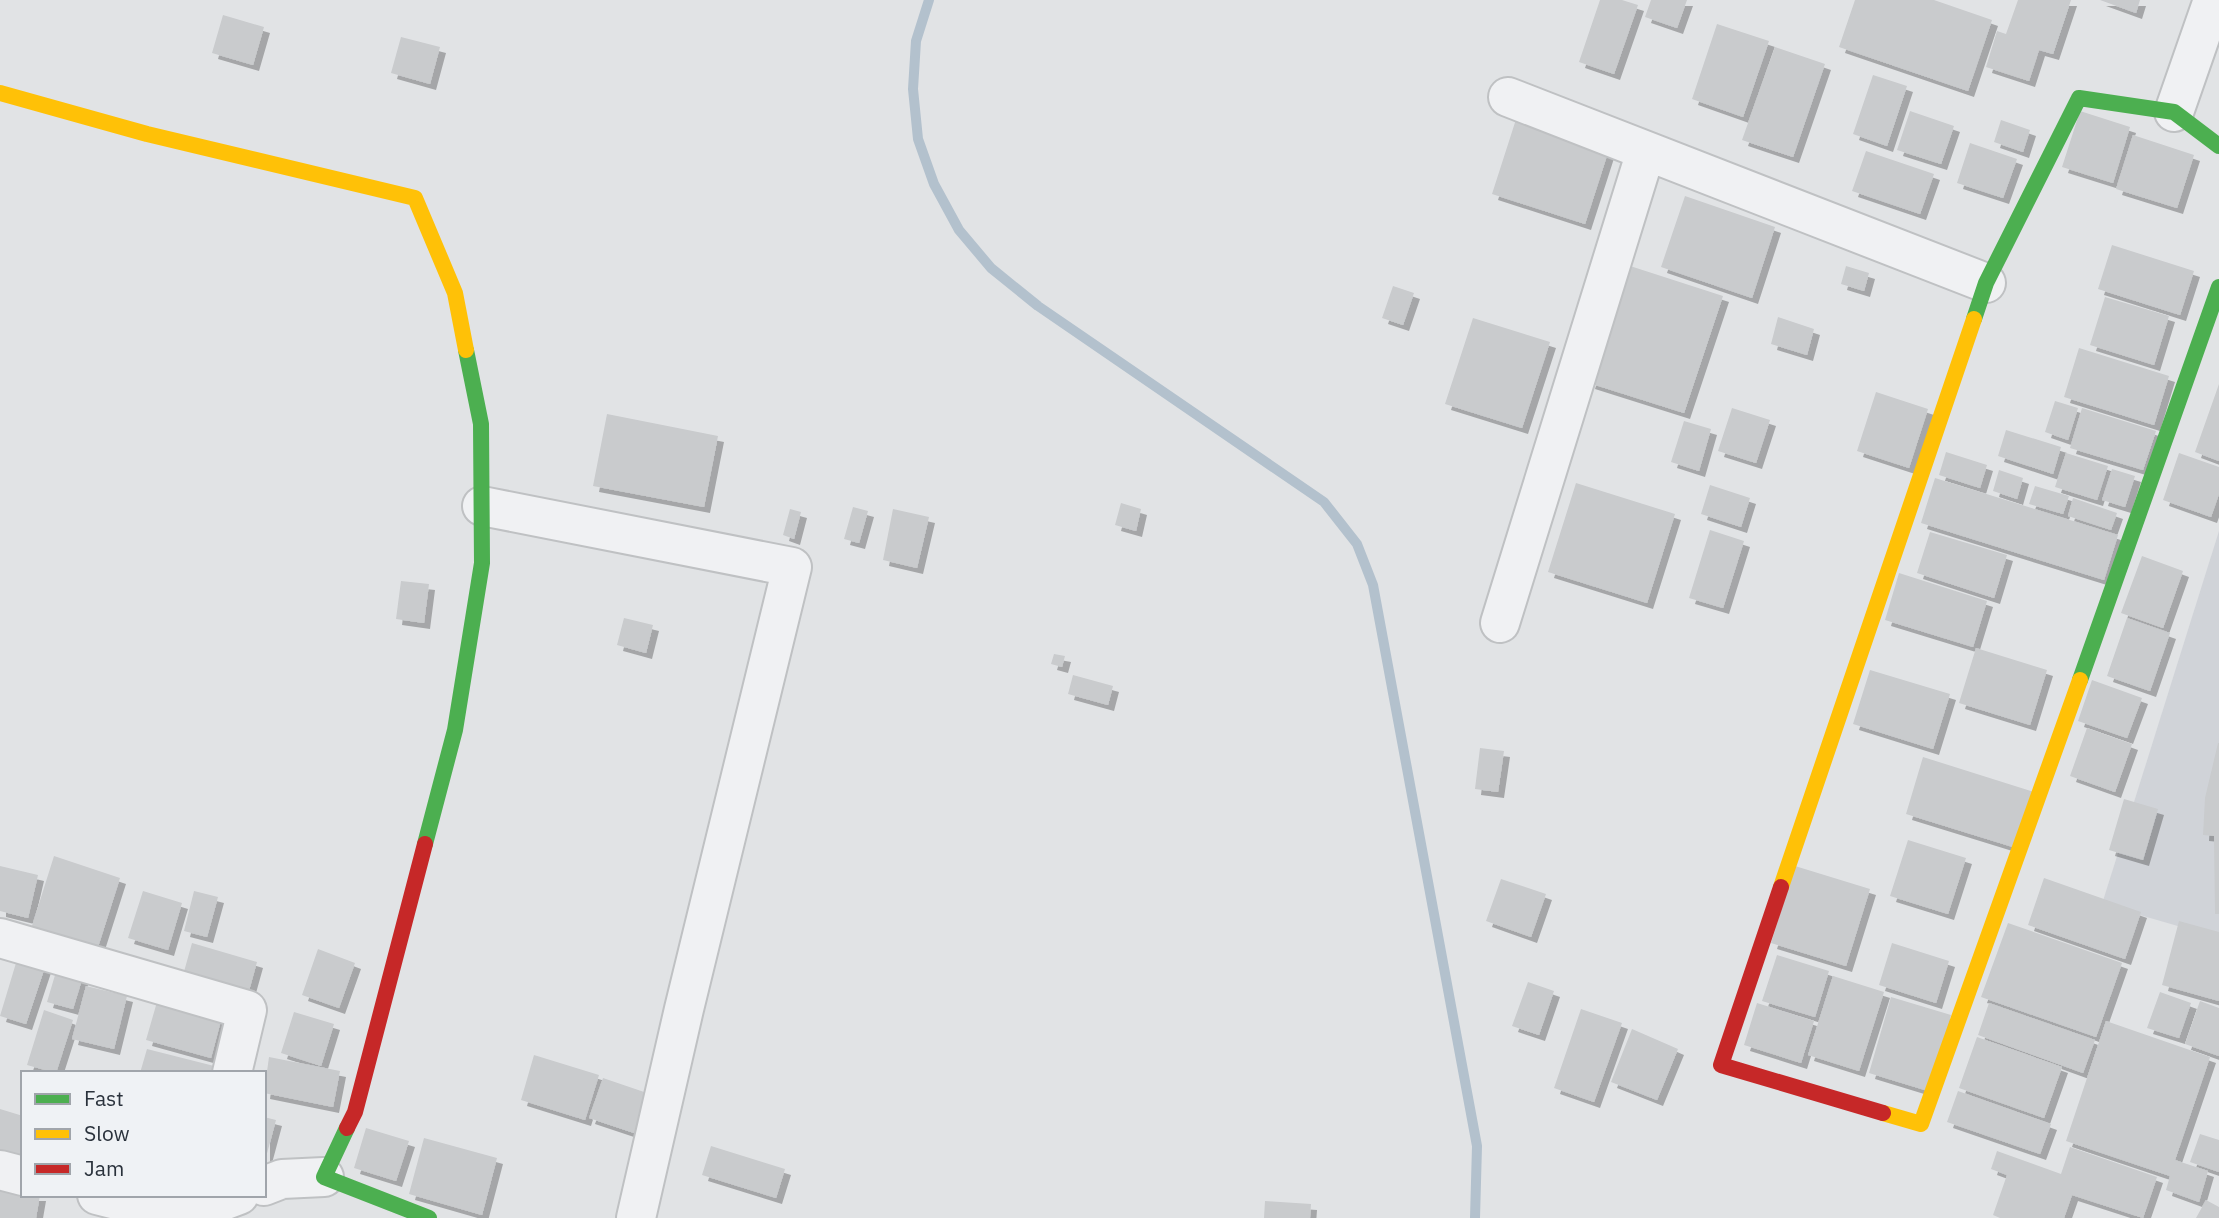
<svg xmlns="http://www.w3.org/2000/svg" width="2219" height="1218" font-family="'IBM Plex Sans',sans-serif">
<style>
.built{fill:#d0d3d8}
.lines{fill:none;stroke-linecap:round;stroke-linejoin:round}
.stream{stroke:#b3c1cd;stroke-width:10}
.building{fill:#c9cbcd;filter:url(#shadow)}
.street-casing{stroke:#bfc1c3;stroke-width:42}
.street{stroke:#f0f1f3;stroke-width:38}
.fast{stroke:#4caf50;stroke-width:16}
.slow{stroke:#ffc107;stroke-width:16}
.jam{stroke:#c62828;stroke-width:16}
</style>
<defs>
<filter id="shadow"><feDropShadow dx="6" dy="6" stdDeviation="0" flood-color="#0004"/></filter>
</defs>
<rect width="100%" height="100%" fill="#e1e3e5"/>
<!-- built -->
<path class="built" d="M2219,531V938L2102,904Z"/>
<g class="lines">
<!-- stream -->
<path class="stream" d="M929,0L916,41L913,89L918,139L934,184L959,230L991,268L1038,306L1324,502L1357,544L1373,585L1477,1146L1475,1218"/>
</g>
<!-- building -->
<path class="building" d="M1600,0H1622L1638,5L1614,74L1579,62Z
M1651,0H1687L1677,28L1645,17Z
M1855,0H1934L1992,20L1968,91L1839,47Z
M2018,0H2071L2053,54L2039,50L2029,81L1986,67L1997,31L2006,34Z
M2100,0H2140L2136,13Z
M223,15L264,27L253,65L212,53Z
M1717,24L1769,41L1743,117L1692,99Z
M401,37L440,47L430,84L391,73Z
M1775,47L1825,64L1793,157L1742,140Z
M1873,75L1907,86L1887,146L1853,134Z
M1519,110L1612,140L1585,224L1492,194Z
M1910,111L1954,126L1941,164L1897,150Z
M2080,111L2130,127L2113,183L2062,167Z
M2001,120L2030,130L2023,152L1994,142Z
M2133,135L2194,155L2177,208L2116,189Z
M1970,143L2017,159L2003,198L1957,183Z
M1866,151L1934,174L1920,214L1852,191Z
M1685,196L1775,227L1752,298L1661,267Z
M2112,245L2194,271L2180,315L2098,289Z
M1627,265L1723,296L1684,413L1589,383Z
M1846,266L1869,273L1864,291L1841,284Z
M1393,286L1414,293L1403,325L1382,318Z
M2105,297L2169,316L2154,365L2090,345Z
M1778,317L1814,329L1807,355L1771,344Z
M1473,318L1550,342L1522,428L1445,404Z
M2079,348L2169,376L2154,425L2064,397Z
M2219,384V461L2195,452Z
M1876,392L1928,409L1909,468L1857,451Z
M2055,401L2078,408L2068,440L2045,432Z
M1732,408L1770,420L1756,463L1718,451Z
M2082,408L2156,431L2143,470L2070,448Z
M607,414L718,436L704,507L593,486Z
M1684,421L1711,429L1699,471L1671,462Z
M2006,430L2061,447L2053,474L1998,456Z
M1946,452L1987,465L1980,488L1939,475Z
M2066,453L2108,466L2097,500L2055,487Z
M2179,453L2219,467V494L2211,517L2163,500Z
M2112,469L2135,476L2125,507L2102,500Z
M1999,470L2023,478L2017,499L1993,491Z
M1935,478L2118,535L2104,580L1921,523Z
M1576,483L1675,514L1647,603L1548,572Z
M1710,485L1750,498L1741,527L1701,514Z
M2035,486L2069,496L2063,514L2029,504Z
M2073,498L2117,513L2111,530L2068,516Z
M1121,503L1141,509L1136,531L1115,525Z
M853,507L868,511L859,543L844,539Z
M790,509L801,512L794,539L783,535Z
M893,509L929,517L917,568L883,560Z
M1710,530L1744,541L1723,608L1689,598Z
M1930,532L2007,555L1994,598L1917,573Z
M2142,556L2183,571L2163,628L2121,613Z
M1899,573L1987,601L1973,647L1885,620Z
M401,581L429,584L424,623L396,619Z
M624,618L653,625L646,653L617,645Z
M2127,618L2170,633L2150,691L2107,676Z
M1976,648L2047,670L2030,725L1959,703Z
M1054,654L1065,656L1062,667L1051,664Z
M1870,670L1950,694L1933,749L1853,724Z
M1073,675L1113,686L1108,705L1068,694Z
M2092,680L2142,698L2127,738L2078,721Z
M2087,728L2132,744L2115,792L2070,776Z
M2218,743H2219V914H2215L2214,836L2203,835L2205,798Z
M1480,748L1504,751L1498,792L1475,789Z
M1923,757L2034,792L2016,848L1906,814Z
M2124,799L2158,809L2143,860L2109,850Z
M1908,840L1966,858L1948,914L1890,896Z
M54,856L120,878L98,947L32,926Z
M0,866L38,875L28,918L0,911Z
M1795,866L1870,889L1846,966L1771,943Z
M2044,878L2141,912L2125,959L2028,925Z
M1501,879L1546,894L1531,937L1486,921Z
M143,891L182,903L168,950L128,938Z
M194,891L218,897L207,937L184,931Z
M2179,921L2219,932V1001L2162,985Z
M2008,923L2122,963L2096,1037L1981,997Z
M192,943L257,962L245,1005L180,986Z
M1892,943L1949,961L1936,1003L1879,985Z
M318,949L355,963L339,1008L302,995Z
M19,953L47,961L26,1024L0,1016Z
M1777,955L1829,971L1815,1017L1762,1001Z
M58,965L84,973L73,1009L47,1002Z
M1833,976L1884,992L1859,1071L1808,1055Z
M1528,982L1554,991L1539,1035L1512,1026Z
M86,986L127,996L114,1049L72,1039Z
M2160,992L2191,1003L2179,1038L2147,1028Z
M159,995L223,1013L211,1058L146,1040Z
M1891,997L1951,1015L1928,1091L1869,1073Z
M2200,1001L2219,1008V1056L2185,1044Z
M1757,1003L1814,1021L1801,1063L1744,1045Z
M1989,1003L2095,1040L2083,1073L1978,1035Z
M1581,1009L1622,1023L1594,1102L1554,1088Z
M44,1010L73,1020L56,1073L27,1065Z
M294,1012L334,1024L321,1066L281,1053Z
M2106,1021L2210,1057L2175,1160L2208,1171L2199,1202L2166,1190L2170,1176L2066,1141Z
M1632,1029L1678,1049L1657,1100L1611,1082Z
M1977,1037L2062,1067L2044,1118L1959,1088Z
M147,1049L218,1067L216,1073H140Z
M534,1055L599,1075L585,1120L521,1100Z
M269,1057L340,1071L333,1107L264,1093Z
M603,1078L647,1093L634,1133L589,1118Z
M1958,1091L2051,1124L2040,1154L1947,1122Z
M0,1109L23,1116V1165L0,1158Z
M264,1117L276,1120L265,1161H264Z
M366,1128L409,1141L396,1181L354,1168Z
M2200,1134L2219,1140V1172L2190,1162Z
M424,1138L497,1158L482,1215L409,1194Z
M711,1146L785,1169L776,1198L702,1175Z
M2070,1147L2157,1177L2143,1218L2072,1195L2064,1218H2000L1993,1215L2007,1175L1991,1169L1997,1151L2061,1174Z
M0,1188L23,1192V1195H40L36,1218H0Z
M2206,1200L2219,1207V1218H2196Z
M1265,1201L1311,1204L1310,1218H1264Z"/>
<g class="lines">
<!-- street casing -->
<g class="street-casing">
<path id="street" d="M1508,97L1986,283
M2174,112L2213,0
M482,506L792,567L684,1009L636,1218
M1500,623L1646,151
M0,938L247,1010L232,1073
M0,1170L23,1176
M264,1186L282,1179L324,1177
M97,1195L159,1211L199,1210L239,1195"/>
</g>
<!-- street -->
<use href="#street" class="street"/>
<!-- fast -->
<path class="fast" d="M1974,319L1986,283L2079,98L2174,112L2219,146
M2080,680L2219,287
M425,844L455,730L482,563L481,424L466,350
M347,1128L324,1177L429,1218"/>
<!-- slow -->
<path class="slow" d="M0,93L147,134L415,198L455,293L466,350
M1781,887L1974,319
M1883,1113L1921,1124L2080,680"/>
<!-- jam -->
<path class="jam" d="M1781,887L1721,1065L1883,1113
M347,1128L355,1112L425,844"/>
</g>
<!-- legend -->
<rect x="21" y="1071" width="245" height="126" fill="#eff2f5" stroke="#a0a5ab" stroke-width="2"/>
<rect x="35" y="1094" width="35" height="10" fill="#4caf50" stroke="#a0a5ab" stroke-width="2"/>
<text x="84" y="1106" font-size="21" fill="#2a323c">Fast</text>
<rect x="35" y="1129" width="35" height="10" fill="#ffc107" stroke="#a0a5ab" stroke-width="2"/>
<text x="84" y="1141" font-size="21" fill="#2a323c">Slow</text>
<rect x="35" y="1164" width="35" height="10" fill="#c62828" stroke="#a0a5ab" stroke-width="2"/>
<text x="84" y="1176" font-size="21" fill="#2a323c">Jam</text>
</svg>
